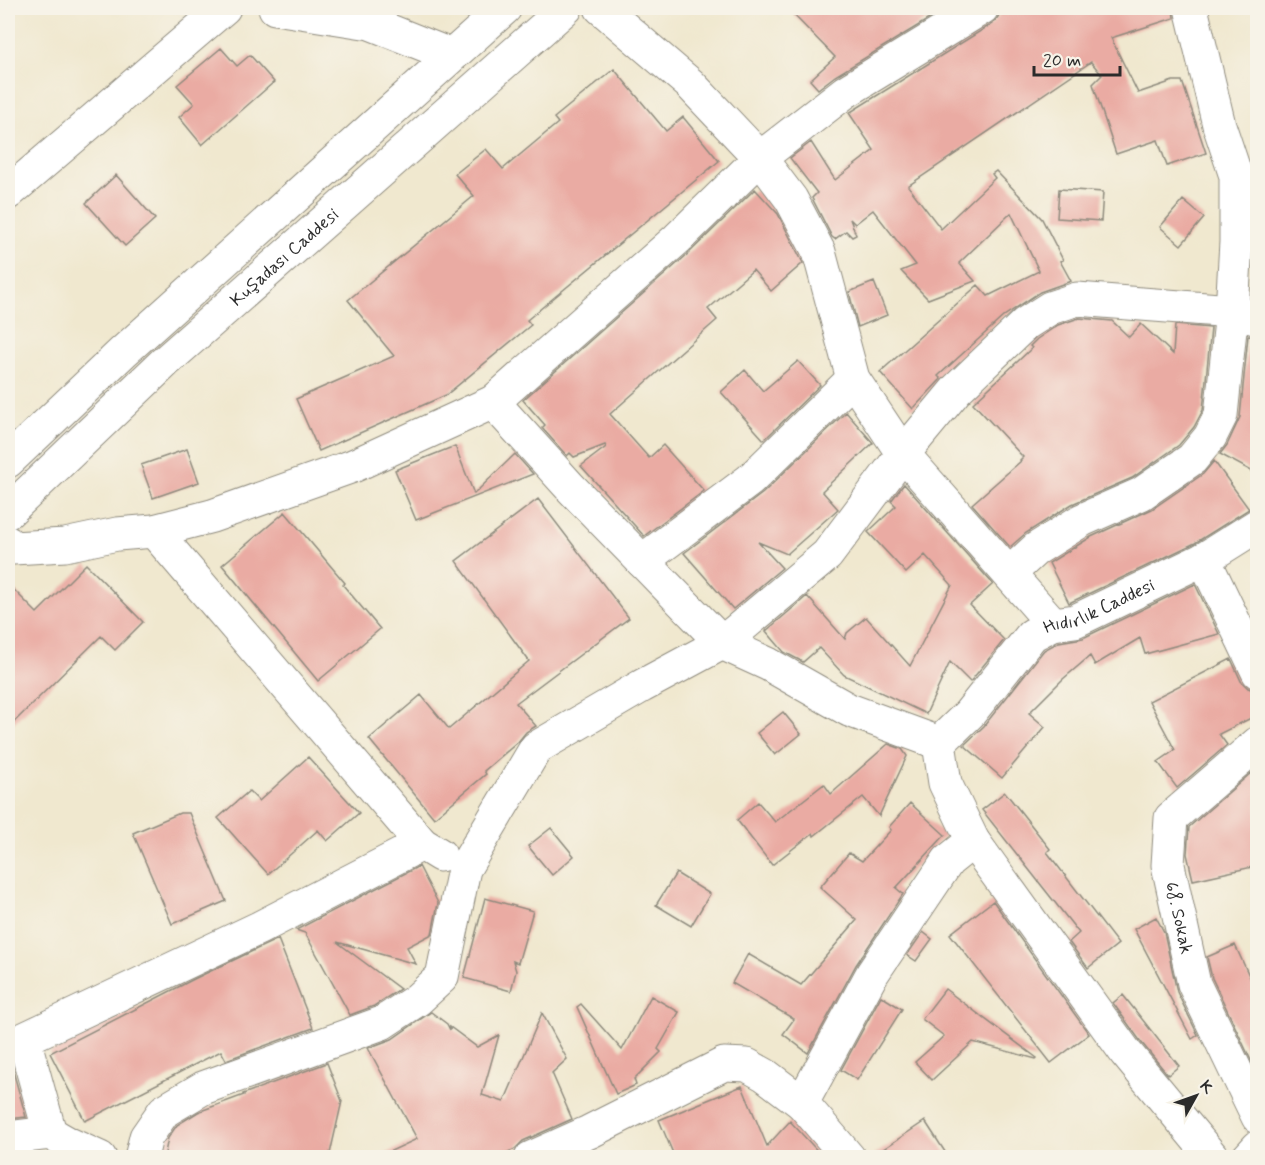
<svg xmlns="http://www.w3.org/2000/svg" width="1265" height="1165" font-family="Mynerve,sans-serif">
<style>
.building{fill:#eaaba3}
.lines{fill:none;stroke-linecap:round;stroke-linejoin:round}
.minor-casing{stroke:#8e8a7d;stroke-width:35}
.major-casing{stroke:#8e8a7d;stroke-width:35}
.minor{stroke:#fff;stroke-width:33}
.major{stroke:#fff;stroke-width:33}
.labels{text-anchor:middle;stroke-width:4.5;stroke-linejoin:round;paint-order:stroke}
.street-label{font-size:18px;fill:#2b2b2b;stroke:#f7f3e8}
</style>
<rect width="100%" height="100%" fill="#f7f3e8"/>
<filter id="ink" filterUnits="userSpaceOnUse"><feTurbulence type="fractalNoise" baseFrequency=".0167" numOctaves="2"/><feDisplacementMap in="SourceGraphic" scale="12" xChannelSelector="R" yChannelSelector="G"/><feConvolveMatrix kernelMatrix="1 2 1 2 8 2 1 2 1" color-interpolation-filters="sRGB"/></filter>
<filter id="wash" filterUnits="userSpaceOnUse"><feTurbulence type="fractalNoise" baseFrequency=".008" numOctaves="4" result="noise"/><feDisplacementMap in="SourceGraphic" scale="24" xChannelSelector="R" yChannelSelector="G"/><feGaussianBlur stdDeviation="1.35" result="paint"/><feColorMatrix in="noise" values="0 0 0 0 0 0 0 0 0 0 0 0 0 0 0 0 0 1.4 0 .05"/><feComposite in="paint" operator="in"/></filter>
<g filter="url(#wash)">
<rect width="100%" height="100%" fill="#f0e8cf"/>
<g id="blocks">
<!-- building -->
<path class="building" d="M787,8H947L835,76L818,89L810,80L835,57Z
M1001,8H1173L1174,18L1111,38L1138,93L1173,81H1182L1206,153L1167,166L1158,140L1116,154L1093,84L1102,75L1091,62L908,186L941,229L995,178L992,174L996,171L1042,219L1063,260L1060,261L1071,281L1040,292L1004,316L938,376L941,379L913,409L880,372L978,285L988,296L1039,271L1011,213L959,263L975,281L928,299L901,271L916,265L873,210L855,224L850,219L856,235L852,237L846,231L835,239L832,237L812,198L817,193L790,158L811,142L835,180L874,150L849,113L992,24L998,17Z
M221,48L237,66L250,55L274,82L202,145L179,117L194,104L177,85Z
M614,69L666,131L683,117L719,161L527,320L531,325L446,395L319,451L296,399L394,356L348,300L474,196L455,174L486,149L503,169L558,123L554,118Z
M116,175L155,219L125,246L86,203Z
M755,189L778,214L803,263L771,291L753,270L708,309L717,320L610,414L649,458L663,445L704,491L644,536L581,466L606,447L605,445L574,457L570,453L567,456L542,428L545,425L523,400L689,253Z
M1059,189L1103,192L1101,221L1057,218Z
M1183,200L1204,218L1181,245L1160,227Z
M874,282L887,315L858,327L849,292Z
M1079,318L1112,321L1129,337L1141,324L1173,354L1175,325L1211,328L1203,410L1194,427L1179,445L1132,478L1072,504L1026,533L1010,547L972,504L1021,461L1020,460L1023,457L973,403L1032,348L1030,346L1037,339L1058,325Z
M1248,336L1257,337V474L1220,454L1227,445L1240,417Z
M798,361L820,385L764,440L721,392L745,370L763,391Z
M846,412L873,443L822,491L838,509L787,554L758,542L782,568L733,609L684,553L763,493Z
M455,446L474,494L515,454L533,474L416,520L395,470Z
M187,449L199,482L153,498L141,465Z
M1214,461L1249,509L1195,543L1069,603L1049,563L1091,537L1152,509L1203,474Z
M904,484L993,584L970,605L1004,640L970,682L950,662L926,714L844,675L819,648L803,662L784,652L766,631L807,596L845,639L847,633L866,617L910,666L952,585L925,555L906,573L868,532L896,506L891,501Z
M538,499L629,618L516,703L536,726L526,732L518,742L484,771L486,774L434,818L369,739L421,695L449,729L529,661L456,561Z
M285,512L345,583L343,585L380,629L318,681L222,565Z
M86,564L143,622L115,650L101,636L8,728V584L37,613Z
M1195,584L1219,634L1145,654L1140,638L1095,665L1090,656L1063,679L1029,713L1045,727L1002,778L964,745L984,726L1044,650L1059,642L1083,638Z
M1231,659L1241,681L1248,688L1257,691V715L1219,734L1227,745L1177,788L1158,762L1175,750L1149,701Z
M783,712L801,734L775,755L757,733Z
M888,744L902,749L907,756L879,816L863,797L814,836L813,833L772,865L737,820L758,802L775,822L824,784L831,794Z
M308,757L359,813L327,841L318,830L268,874L218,818L249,791L259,801Z
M1251,773L1257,781V866L1193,880L1187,854L1189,827Z
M1005,792L1050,849L1047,852L1118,944L1088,968L1069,942L1079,933L982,810Z
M910,803L945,835L896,888L903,894L856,965L808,1053L783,1034L794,1019L732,983L748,954L801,985L857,920L820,887L849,853L862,861L891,830L889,827Z
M180,813H189L226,901L172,924L133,833Z
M551,828L574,856L552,875L528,846Z
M419,866L438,903L432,934L407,947L416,964L337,942L400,989L374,1006L350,1015L305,933L296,930Z
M676,873L710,894L691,926L656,905Z
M485,898L533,911L518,963L513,961L516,971L511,991L464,978Z
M993,901L1089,1034L1051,1063L950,934Z
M1156,917L1164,932L1177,992L1198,1035L1192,1039L1134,929Z
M923,932L932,939L916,961L907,955Z
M278,939L313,1028L226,1060L221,1051L85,1121L50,1053L194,979Z
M1235,945L1257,993V1073L1212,978L1207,957Z
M945,989L1037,1058L1036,1059L973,1042L932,1080L915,1062L944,1036L922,1019Z
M1123,995L1179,1066L1168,1075L1141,1042L1113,1003Z
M651,996L679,1012L658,1049L661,1052L634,1079L636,1085L616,1094L577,1007L581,1004L622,1050Z
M881,996L902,1009L857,1080L841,1070Z
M431,1012L447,1024L450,1030V1027L477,1047L499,1035L482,1095L504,1102L542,1013L567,1059L552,1073L572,1119L523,1141L515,1149L495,1158H376L417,1139L368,1048L392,1039Z
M327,1063L342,1101L329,1158H164L168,1138L177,1125L198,1112L244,1095L243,1094Z
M8,1064H11L26,1117L8,1119Z
M742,1086L767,1146L790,1121L824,1158H675L659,1120Z
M925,1121L949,1158H870Z"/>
</g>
</g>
<g filter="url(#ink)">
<use href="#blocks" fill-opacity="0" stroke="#8e8a7d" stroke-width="1.5"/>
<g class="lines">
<!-- minor casing -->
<g class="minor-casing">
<g id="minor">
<path d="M275,8L370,23L450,55"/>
<path d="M601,8L690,84L760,158L791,199L819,252L853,379L903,454L1053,624"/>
<path d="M8,193L224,8"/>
<path d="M493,402L571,488L722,643L768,664L849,710L939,743"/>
<path d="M154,531L422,844L440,855"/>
<path d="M8,543L13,548L65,545L117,534L154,531L212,516L353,466L493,402L677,239L760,158L845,92L982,8"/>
<path d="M1204,559L1258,672"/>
<path d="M642,561L750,480L853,379"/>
<path d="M1010,573L1036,549L1082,520L1141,494L1192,459L1210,437L1221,415L1232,311L1236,242V176L1219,125L1191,8"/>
<path d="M939,743L945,783L973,841L1126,1053L1213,1158"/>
<path id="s1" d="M939,743L969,714L1032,635L1053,624L1075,621L1204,559L1258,525"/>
<path id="s2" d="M1258,743L1171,818L1168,865L1194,984L1258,1117"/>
<path d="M802,1103L849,1158"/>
<path d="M50,1133L24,1039L259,928L422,844"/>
<path d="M8,1138L50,1133L69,1144L100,1158"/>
<path d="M141,1158L146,1137L164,1111L203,1088L382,1023L417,1000L442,977L464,869L536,748L642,686L722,643L827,555L903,454L957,389L1025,324L1050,308L1077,299L1232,311L1258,319"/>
<path d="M531,1158L589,1132L724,1064L747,1065L765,1075L802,1103L872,974L948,861L973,841"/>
<path d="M1248,1158L1258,1147"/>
</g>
</g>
<!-- major casing -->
<g class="major-casing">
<g id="major">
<path d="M8,461L123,352L505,8"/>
<path id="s3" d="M8,512L165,362L566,8"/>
</g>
</g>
<!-- minor -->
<use href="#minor" class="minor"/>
<!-- major -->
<use href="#major" class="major"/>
</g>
</g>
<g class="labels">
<!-- street labels -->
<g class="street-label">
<text dy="6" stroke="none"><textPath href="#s3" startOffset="376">Kuşadası Caddesi</textPath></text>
<text dy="6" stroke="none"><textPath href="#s1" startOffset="216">Hıdırlık Caddesi</textPath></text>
<text dy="6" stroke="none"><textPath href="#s2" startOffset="216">68. Sokak</textPath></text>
</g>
</g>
<!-- margin -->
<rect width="1265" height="1165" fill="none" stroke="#f7f3e8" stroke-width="30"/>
<!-- north arrow -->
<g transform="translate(1196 1096) rotate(50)" stroke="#f7f3e8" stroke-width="4.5" paint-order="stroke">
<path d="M0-4.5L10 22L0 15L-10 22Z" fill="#2b2b2b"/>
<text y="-9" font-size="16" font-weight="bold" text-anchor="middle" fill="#2b2b2b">K</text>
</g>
<!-- scale -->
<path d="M1034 66v9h86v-9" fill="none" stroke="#2b2b2b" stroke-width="3"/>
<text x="1043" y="66" font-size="18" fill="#2b2b2b" stroke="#f7f3e8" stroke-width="4.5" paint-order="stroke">20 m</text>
</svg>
